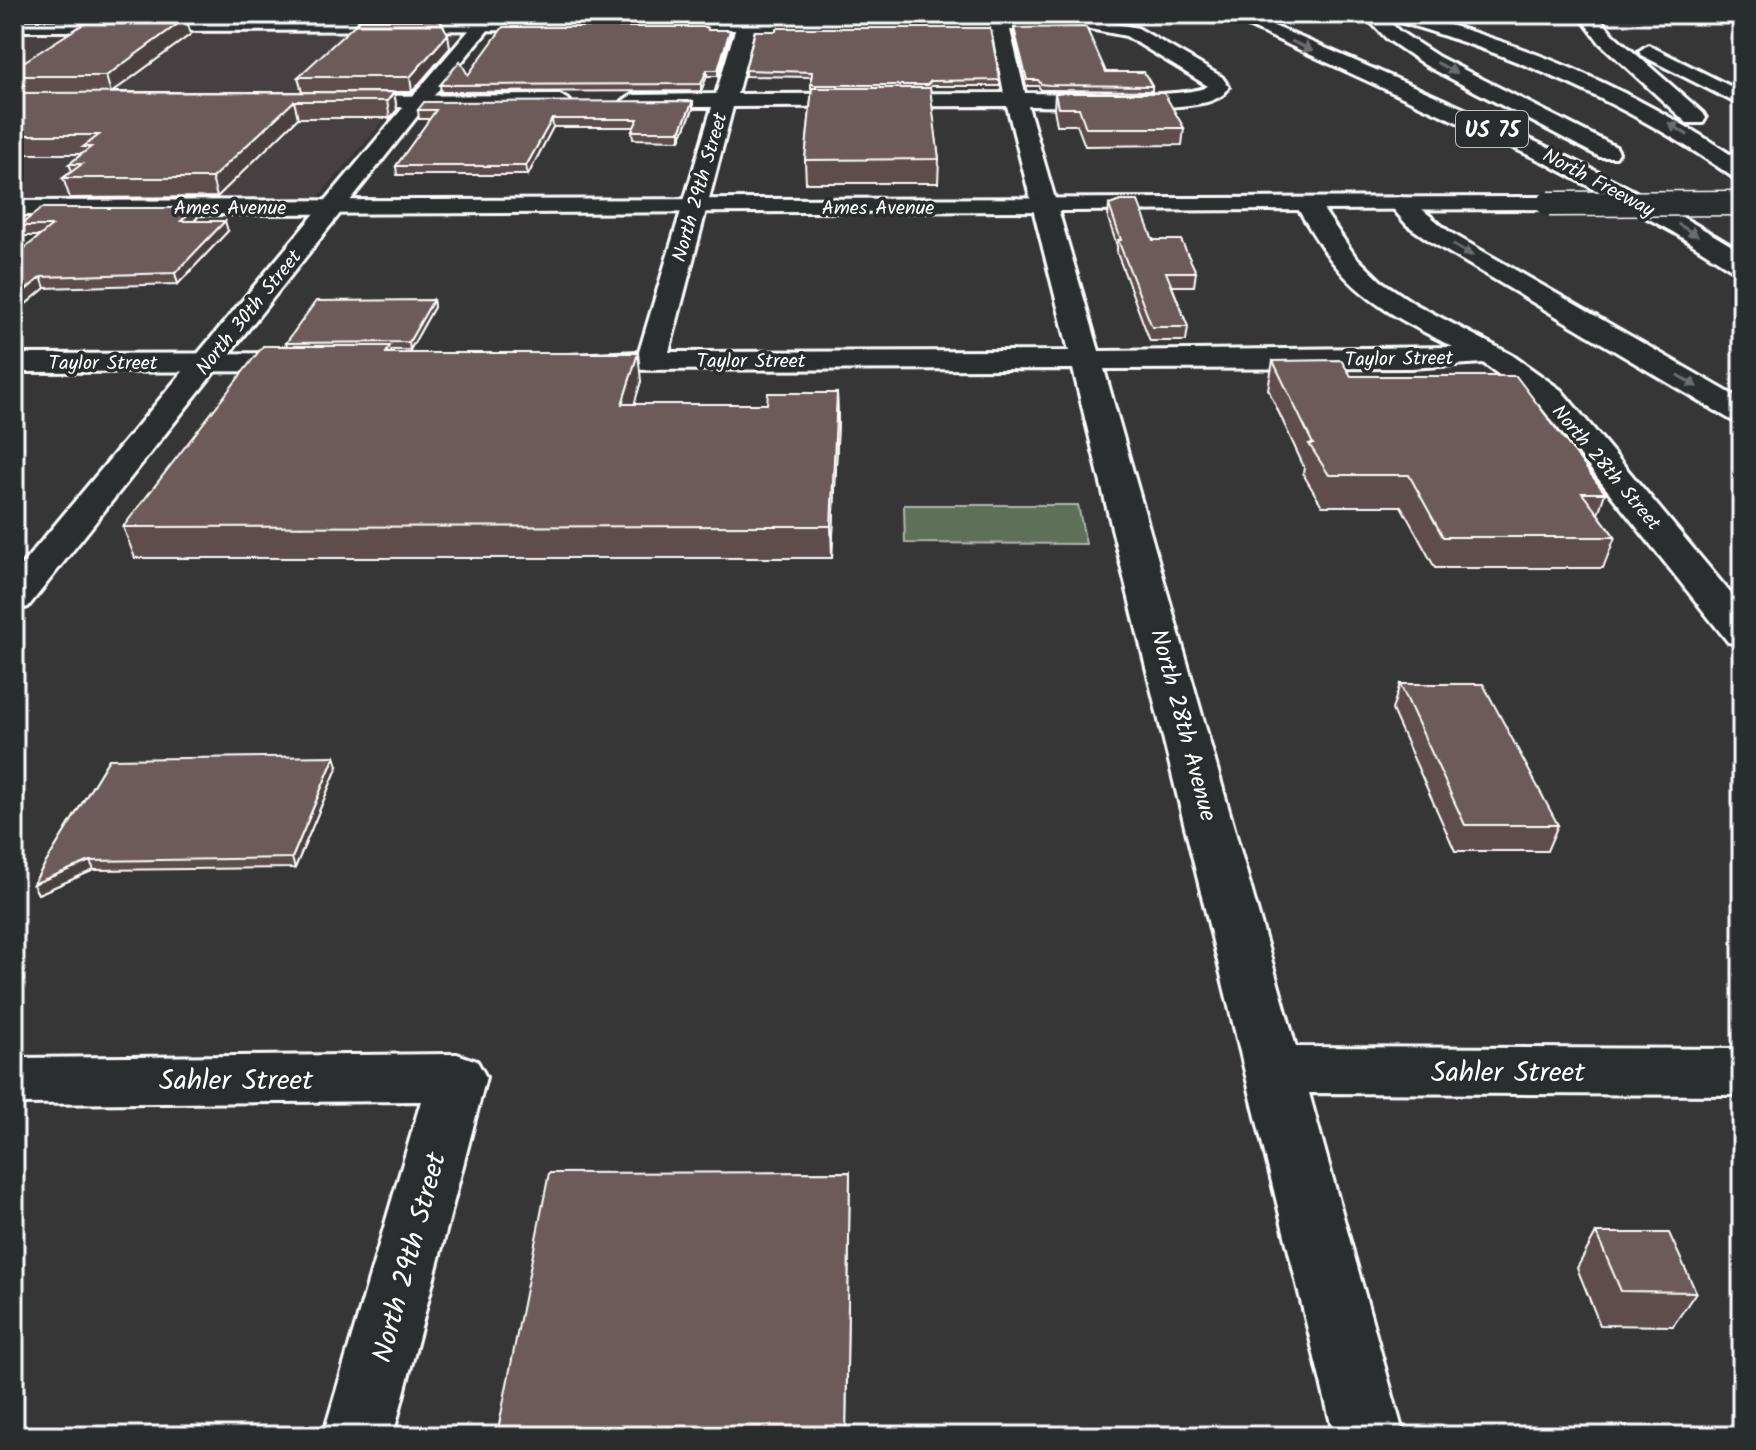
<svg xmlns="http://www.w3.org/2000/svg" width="1756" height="1450" font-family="Kalam,sans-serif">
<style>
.built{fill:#474142}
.green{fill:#5e7059;stroke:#aeb8ac;stroke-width:2}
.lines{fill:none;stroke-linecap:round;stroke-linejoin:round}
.street-casing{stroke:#fff;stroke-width:6}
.secondary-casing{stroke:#fff;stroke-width:6}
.primary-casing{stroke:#fff;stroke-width:6}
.highway-casing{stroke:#fff;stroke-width:6}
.street{fill:#2a2d2e;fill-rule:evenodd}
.secondary{fill:#2a2d2e;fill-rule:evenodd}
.primary{fill:#2a2d2e;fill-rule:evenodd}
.highway{fill:#2a2d2e;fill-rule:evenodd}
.primary-bridge-casing{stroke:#fff;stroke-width:27;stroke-linecap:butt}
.primary-bridge{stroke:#2a2d2e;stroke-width:24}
.wall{fill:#5e4d4d;stroke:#fff;stroke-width:2}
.shaded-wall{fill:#4c3f3f;stroke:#fff;stroke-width:2}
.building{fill:#6d5a5a;stroke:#fff;stroke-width:2}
.oneway{fill:#6a6c6d}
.labels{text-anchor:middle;stroke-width:7;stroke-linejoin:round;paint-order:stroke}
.far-street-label{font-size:20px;fill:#fff;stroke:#2a2d2e}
.shield{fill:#2a2d2e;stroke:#bfc0c0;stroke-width:2}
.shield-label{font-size:22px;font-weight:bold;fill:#fff}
.street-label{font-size:24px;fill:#fff;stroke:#2a2d2e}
.near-street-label{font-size:28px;fill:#fff;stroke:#2a2d2e}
</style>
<rect width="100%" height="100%" fill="#373637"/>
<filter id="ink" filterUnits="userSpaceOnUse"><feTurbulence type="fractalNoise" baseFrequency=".0125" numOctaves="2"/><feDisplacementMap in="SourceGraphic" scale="16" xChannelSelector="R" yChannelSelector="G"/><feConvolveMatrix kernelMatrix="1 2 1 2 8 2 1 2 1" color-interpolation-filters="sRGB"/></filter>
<g filter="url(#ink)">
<!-- built -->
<path class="built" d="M464,28L316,199L14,200V29Z"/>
<!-- green -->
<path class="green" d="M904,505H1078L1086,544L905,543Z"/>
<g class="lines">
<!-- street casing -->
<g class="street-casing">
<path id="street" d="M740,14H758L756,19H990L989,14H1007L1008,19H1090L1138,28L1222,77L1229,87C1226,92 1221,97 1215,99C1187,113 1065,106 1028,106L1099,351L1453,347C1411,325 1366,304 1336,266C1320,247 1308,225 1295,204L1298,199H1316L1355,256L1381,281L1415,304L1512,355L1561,390L1742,607V645L1728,642L1539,404L1483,363L1411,368L1104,369L1296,1047L1742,1049V1095L1309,1093L1404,1436H1334L1073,369L579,370L568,367L564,361L568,355L639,352L712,107H632L622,101L632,95L716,94L735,30L14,31V21L739,19ZM1090,29L1126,36L1208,86C1187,100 1058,93 1025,93L1010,30ZM754,30H992L1004,93L737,94ZM1007,106L1069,351L669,352L733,107Z
M560,95L570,101L567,105L336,108L326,102L336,96Z
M310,353L321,356L325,362L321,368L310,371L14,372V354Z
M457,1054L477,1061L486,1077L393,1436H323L421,1101L14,1104V1058Z"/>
</g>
<!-- secondary casing -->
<g class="secondary-casing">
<path id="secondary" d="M490,14H512L489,29L426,105L28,607L14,611V574L412,97L477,21Z"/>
</g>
<!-- primary casing -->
<g class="primary-casing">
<path id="primary" d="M1549,197L1558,199L1561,204L1558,209L14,215V201Z"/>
</g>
<!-- highway casing -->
<g class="highway-casing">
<path id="highway" d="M1222,14H1246C1415,87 1585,156 1742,252V272L1733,270L1673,232L1548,164Z
M1363,14H1382L1399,31L1439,57L1616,147L1619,152L1616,157H1600L1425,65L1387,39Z
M1384,14C1418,14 1447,24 1479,34C1573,64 1661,107 1742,162V180L1734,178C1627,102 1512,54 1387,18Z
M1578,14H1596L1614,35L1703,113L1706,118L1703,123H1687L1600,43Z
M1648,45L1742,92V106L1641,55L1639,51Z
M1401,197C1415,200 1437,223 1451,233L1742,400V423L1731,420L1433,243L1407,225L1389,204L1392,199Z"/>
</g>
<!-- street -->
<use href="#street" class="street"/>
<!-- secondary -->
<use href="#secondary" class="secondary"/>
<!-- primary -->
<use href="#primary" class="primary"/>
<!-- highway -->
<use href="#highway" class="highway"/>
<!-- primary-bridge casing -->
<g class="primary-bridge-casing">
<path id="primary-bridge" d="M1549,204L1742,203"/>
</g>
<!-- primary-bridge -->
<use href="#primary-bridge" class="primary-bridge"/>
</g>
<!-- wall -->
<path class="wall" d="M122,14H342L339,17L123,18Z
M781,14H987L986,16H781Z
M1009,14H1049V16H1010Z
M1014,28L1106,72L1152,86V91L1049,90H1041L1038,86H1026L1014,33Z
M708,30H730V36L718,76H707L701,91L441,92L440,85L468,75Z
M755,31L1000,80V86H931L929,88L939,159L938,183H806L805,160L812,89L811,88V77L745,76V70Z
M191,34L112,92H394L397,110L390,118H298L217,197L70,198L63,178L72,171L69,164L82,154H14V68Z
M450,48L412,92H302L298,77Z
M1055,93L1184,128L1182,145L1085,146L1077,125H1057L1054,109Z
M693,109L680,140L633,139L632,131L634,127H553L528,175H397L396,166L430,119H419L418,110Z
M1109,205L1196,272L1194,286H1172L1188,327L1186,341H1150L1117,253V246L1108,218Z
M195,208L198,217L194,221L228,231L178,284L45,288L14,314L40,236H23L19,226Z
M433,300L434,307L410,350H391L392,353L641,381L634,404H767L837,393L838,421L832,558H135L123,527L287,346L286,343Z
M1273,361L1605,493L1598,514L1615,537L1603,568H1435L1401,506H1322L1303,474L1304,467L1268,389Z
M1400,684L1558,825L1547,851H1455L1392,710Z
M109,759L338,766L295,868L94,870L38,894L33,884Z
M850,1172L846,1436H498L497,1435Z
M1596,1233L1696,1292L1673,1326L1600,1325L1577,1268Z"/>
<!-- shaded-wall -->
<path class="shaded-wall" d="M186,18L191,34L111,93L106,76Z
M730,30V36L718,76V70Z
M448,34L450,48L412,92L410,77Z
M707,70V76L701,91V84Z
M394,92L397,110L390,118L387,101Z
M294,101L298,118L217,197L212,178Z
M693,101V109L680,140V131Z
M552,119L553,127L528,175L526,166Z
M195,208L198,217L184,231L181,221Z
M225,221L228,231L178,284L175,273Z
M41,277L45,288L14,314V300Z
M433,300L434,307L410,350L409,342Z
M638,353L641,381L626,433L622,404Z
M837,393L838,421L832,558L831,526Z
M335,756L338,766L295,868L292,858Z
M90,861L94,870L38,894L33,884Z"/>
<!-- building -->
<path class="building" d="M93,18H186L106,76H14V68Z
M360,20H440L448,34L410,77H298Z
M503,27H707L708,30H730L718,70H707L701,84L440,85L460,61L468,75Z
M1086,27L1106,72H1144L1152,86L1049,85L1041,84L1038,80H1027L1014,28Z
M777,28H990L1000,80L931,81L927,85H814L811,83L812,72L745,70L755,31H776Z
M812,88H930L939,159L805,160Z
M394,92L387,101H294L212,178H63L82,164H69L91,147H83L99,135H14V93Z
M1055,93H1164L1184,128H1086L1079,108H1058Z
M693,101L680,131H632L638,119H552L526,166H396L436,110H418L424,102Z
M1121,201H1138L1153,240H1181L1196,272H1166L1188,327H1152L1118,240H1121L1109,205Z
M42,208H195L181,221H225L175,273L41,277L14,300V257L52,226H19Z
M433,300L409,342L286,343L316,301Z
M263,346H390L386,353H638L622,404H767L768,393H837L831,526L123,527Z
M1341,360L1351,376H1516L1605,493H1582L1615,537H1443L1409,475H1329L1309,444H1313L1273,361Z
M1400,684H1483L1558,825H1465Z
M335,756L292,858L90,861L33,884L109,759Z
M850,1172L846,1435H497L549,1173Z
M1596,1233H1669L1696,1292L1621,1291Z"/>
<!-- one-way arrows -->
<defs><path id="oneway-solid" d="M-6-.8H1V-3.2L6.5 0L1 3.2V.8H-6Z" transform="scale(2)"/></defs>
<g class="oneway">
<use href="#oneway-solid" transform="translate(1302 46) rotate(24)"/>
<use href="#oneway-solid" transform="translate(1447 68) rotate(28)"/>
<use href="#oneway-solid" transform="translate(1678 129) rotate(-148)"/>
<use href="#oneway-solid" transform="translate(1688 230) rotate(31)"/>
<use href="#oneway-solid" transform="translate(1463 250) rotate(30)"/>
<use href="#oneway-solid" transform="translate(1688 381) rotate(30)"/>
</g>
</g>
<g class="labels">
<!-- far-street labels -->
<g class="far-street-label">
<text transform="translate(1599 182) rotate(28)" y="7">North Freeway</text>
<text transform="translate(699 187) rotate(-74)" y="7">North 29th Street</text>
<text x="230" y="214">Ames Avenue</text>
<text x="878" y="214">Ames Avenue</text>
<text transform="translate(248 312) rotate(-51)" y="7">North 30th Street</text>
<text transform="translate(1399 358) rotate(-1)" y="7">Taylor Street</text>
<text x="751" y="367">Taylor Street</text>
<text x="103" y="369">Taylor Street</text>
<text transform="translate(1607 467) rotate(50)" y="7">North 28th Street</text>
</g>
<!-- shield labels -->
<rect class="shield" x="1456" y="111" width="72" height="36" rx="6"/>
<g class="shield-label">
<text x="1492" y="137">US 75</text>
</g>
<!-- street labels -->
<g class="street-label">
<text transform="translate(1184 725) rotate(75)" y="8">North 28th Avenue</text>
</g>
<!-- near-street labels -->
<g class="near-street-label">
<text x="1508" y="1081">Sahler Street</text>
<text x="236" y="1089">Sahler Street</text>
<text transform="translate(408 1257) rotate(-75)" y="10">North 29th Street</text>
</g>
</g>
<!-- margin -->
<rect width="1756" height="1450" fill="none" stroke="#2a2d2e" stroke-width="48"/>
<rect x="24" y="24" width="1708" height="1402" fill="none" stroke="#fff" stroke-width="3" filter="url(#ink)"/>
</svg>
